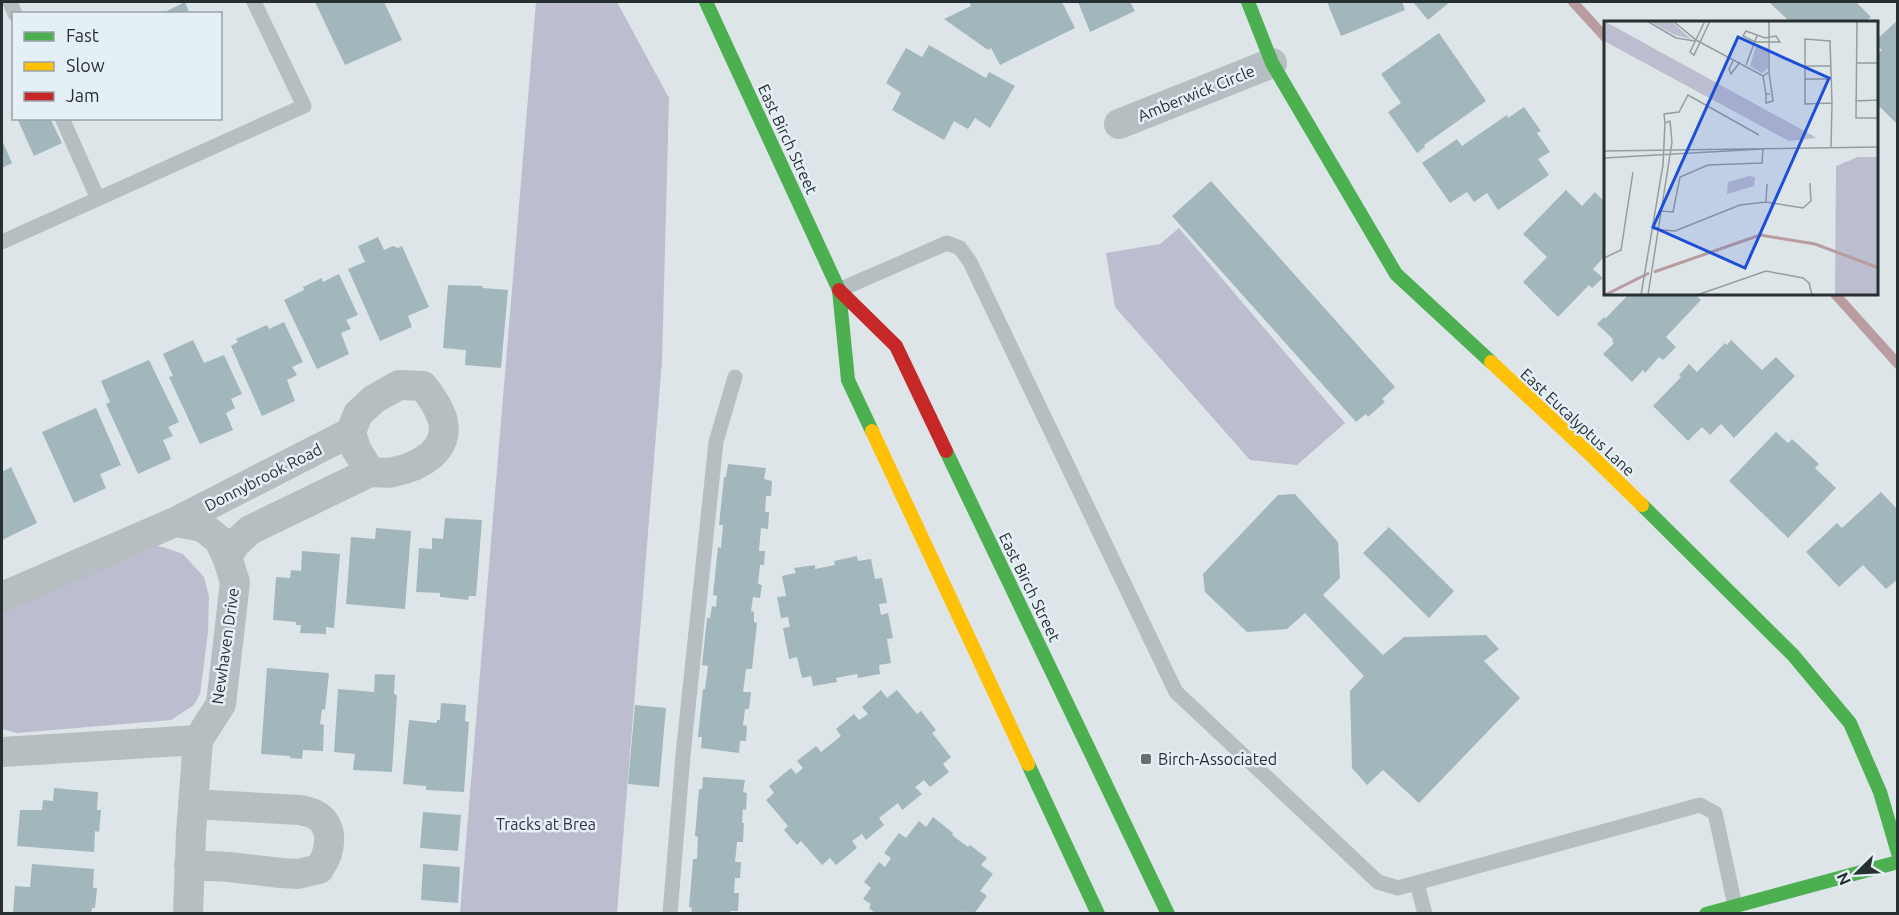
<svg xmlns="http://www.w3.org/2000/svg" width="1899" height="915" font-family="Ubuntu,sans-serif">
<style>
.green{fill:#bcbdcf}
.lines{fill:none;stroke-linecap:round;stroke-linejoin:round}
.stream{stroke:#b89ca0;stroke-width:10}
.building{fill:#a2b7bb}
.lane{stroke:#b7bec2;stroke-width:15}
.street{stroke:#b7bec2;stroke-width:30}
.fast{stroke:#4caf50;stroke-width:14}
.slow{stroke:#ffc107;stroke-width:14}
.jam{stroke:#c62828;stroke-width:14}
.poi-dot{fill:#676f71;stroke:#e5eff6;stroke-width:2}
.labels{text-anchor:middle;stroke-width:5;stroke-linejoin:round;paint-order:stroke}
.street-label{font-size:16px;fill:#273031;stroke:#e5eff6}
.poi-label{font-size:16px;fill:#273031;stroke:#e5eff6;text-anchor:start}
.park-label{font-size:16px;fill:#342e4c;stroke:#e5eff6}
.inset-river{fill:none;stroke:#b89ca0;stroke-width:3}
.inset-road{fill:none;stroke:#959d9f;stroke-width:1.5}
.view{fill:#1d4ed8;fill-opacity:0.15;stroke:#1d4ed8;stroke-width:3}
.inset-edge{fill:none;stroke:#273031;stroke-width:3}
</style>
<rect width="100%" height="100%" fill="#dee5e9"/>
<!-- green -->
<path class="green" d="M536,2H617L669,98L662,361L617,913H460Z
M1179,228L1345,423L1297,465L1250,460L1115,307L1106,253L1160,244Z
M144,544L163,547L183,554L204,577L209,597L208,633L200,694L194,705L171,720L17,733L2,729V607Z"/>
<g class="lines">
<!-- stream -->
<path class="stream" d="M1573,2L1605,37
M1835,294L1898,364"/>
</g>
<!-- building -->
<path class="building" d="M185,2L190,14H161Z
M315,2H384L402,40L345,65Z
M969,2H1062L1075,28L1000,65L991,48L988,50L944,19L971,6Z
M1078,2H1130L1135,11L1090,32Z
M1327,2H1402L1405,10L1341,36Z
M1413,2H1450L1428,20Z
M1769,2H1856L1871,17L1865,22H1790Z
M1898,20V125L1876,103V55L1882,50L1876,44V40Z
M1439,33L1486,101L1424,145L1425,147L1417,153L1388,112L1401,103L1381,74Z
M929,45L986,78L989,72L1015,86L990,128L975,118L968,129L954,121L944,140L892,110L901,93L886,83L906,48L922,57Z
M1524,107L1541,131L1537,133L1550,152L1538,159L1549,175L1498,210L1487,193L1474,202L1467,192L1450,203L1422,163L1457,139L1462,146L1507,115L1508,118Z
M17,118H50L62,143L34,156Z
M2,140L12,163L2,168Z
M1211,181L1395,387L1382,399L1385,402L1368,417L1366,414L1356,422L1172,216Z
M1566,190L1582,206L1595,192L1605,202V256L1593,269L1603,278L1592,288L1589,285L1558,317L1523,282L1547,257L1523,234Z
M378,237L384,250L393,246L398,248L402,246L429,307L408,316L412,327L380,341L348,269L365,262L358,246Z
M339,274L358,315L346,320L351,329L341,333L349,354L317,369L284,300L304,290L303,287L322,278L323,282Z
M448,285L483,286L482,288L508,290L501,368L465,365L466,350L443,348Z
M1629,294H1695L1701,300L1666,337L1676,347L1663,360L1659,357L1645,373L1643,370L1632,382L1603,354L1614,343L1612,341L1613,339L1597,324L1604,317L1605,319Z
M284,322L303,362L292,367L297,375L287,380L295,401L262,416L231,346L238,342L236,339L267,325L269,329Z
M193,340L204,363L224,355L242,394L231,399L235,408L226,413L233,430L200,444L169,377L173,376L163,354Z
M1731,340L1762,370L1776,357L1795,376L1734,438L1721,424L1710,435L1702,427L1688,441L1653,406L1681,377L1679,375L1689,364L1697,372L1725,343L1727,345Z
M149,360L179,422L168,427L173,436L163,440L171,459L138,474L106,404L110,402L101,381Z
M96,408L121,465L100,474L106,488L74,503L42,432Z
M1776,432L1788,443L1792,439L1819,464L1815,468L1836,488L1788,538L1729,481Z
M728,464L766,468L764,479L772,481L771,496H766L765,512H769L768,529L761,528L759,551H765L764,565H760L758,584L762,585L760,598L753,597L751,611L754,612V622L757,623L752,669H746L743,692H751L749,709H745L743,725L747,726L746,741H740L739,753L701,748L702,737H698L703,689H705L708,666L702,665L707,618H710L712,606L716,607L717,596L713,595L718,547L721,548L723,525H719L724,477H726Z
M11,467L37,523L2,540V472Z
M1881,492L1898,510V579L1886,589L1863,565L1839,587L1806,552L1837,523L1842,528Z
M1295,494L1338,542L1340,578L1323,595L1383,655L1404,637L1486,635L1499,649L1484,661L1520,698L1419,803L1383,770L1367,785L1352,768L1350,691L1364,676L1305,613L1287,629L1247,632L1205,592L1203,574L1278,495Z
M445,518L482,520L476,596H469L468,600L440,597V593L416,592L419,548L432,549V538L443,539Z
M1389,527L1454,591L1429,618L1363,553Z
M376,528L411,531L405,609L346,604L351,537L375,539Z
M302,551L340,554L334,628L326,627V634L300,633L301,625H296V622L273,620L276,577L290,578L291,570L301,571Z
M857,556L858,561L871,559L875,579L882,578L887,603L879,604L881,615L888,613L893,638L887,639L891,663L879,665L880,674L858,678L857,674L836,678L837,682L813,686L811,676L802,678L797,657L789,659L783,628L790,627L788,617L781,618L777,597L786,596L782,576L796,573L794,568L815,565V569L835,565L834,561Z
M267,668L329,673L325,710L322,709L320,724L324,725L323,751L303,750L302,759L290,758V756L261,754Z
M375,674L395,675L394,694L397,695L392,772L353,770L355,754L334,752L338,689L374,692Z
M881,690L887,698L897,690L917,714L921,711L936,730L932,733L951,757L943,764L949,772L930,787L924,780L915,787L922,794L902,810L898,803L879,818L884,825L866,840L862,834L852,841L857,848L836,865L830,858L822,865L801,841L797,845L784,830L788,826L766,800L774,793L769,786L791,768L796,774L803,768L797,761L816,746L821,752L841,736L836,729L854,714L859,720L868,714L862,707Z
M441,703L466,705L465,721L469,722L464,792L426,790V786L403,784L409,720L437,723V720H440Z
M635,705L666,708L659,787L628,784Z
M703,777L745,780L743,792L747,793L746,810L743,809L742,823H744L743,842H737L735,862H741L740,878H735L734,893H739L738,911H730V914H691L692,908L689,907L693,859H697L698,837L695,836L699,789H702Z
M54,788L98,792L97,810H101L99,832L95,831L94,852L17,846L20,810H42L43,800L53,801Z
M423,812L461,815L458,851L420,848Z
M933,817L953,833L952,835L968,847L970,845L987,858L981,865L993,874L980,891L987,896L974,914H969L965,911L963,914H876L869,908L871,904L863,899L871,888L864,882L879,862L885,867L891,858L884,853L899,833L906,838L919,821L926,827Z
M32,864L94,869L93,888H97L95,908H92L91,914H13L15,886L30,887Z
M423,864L460,867L458,903L421,900Z"/>
<g class="lines">
<!-- lane -->
<path class="lane" d="M10,2L15,14
M62,118L98,199
M2,242L304,106L254,2
M839,290L947,243L960,248L970,262L1176,692L1378,882L1398,888L1700,805L1715,813L1735,906
M1417,883L1425,914
M670,914L683,755L716,442L735,377"/>
<!-- street -->
<path class="street" d="M1119,124L1272,63
M175,522L351,432L358,414L374,399L399,385L423,386C431,396 438,406 442,418C452,450 419,467 393,472C386,474 377,472 370,472L356,449L351,432
M227,557L235,544L250,530L370,472
M2,597L175,522L203,527L219,540L227,557L235,582L221,704L198,740L191,833L188,914
M2,752L198,740
M189,865L229,867L281,873L298,874L319,869C331,852 336,825 314,814C310,812 304,811 300,810L193,804"/>
<!-- fast -->
<path class="fast" d="M706,2L839,290L848,380L872,431
M1248,2L1272,63L1396,274L1491,362
M946,451L1168,914
M1642,505L1793,655L1850,723L1880,792L1898,853
M1028,764L1098,914
M1706,914L1898,862"/>
<!-- slow -->
<path class="slow" d="M1491,362L1595,459L1642,505
M872,431L1028,764"/>
<!-- jam -->
<path class="jam" d="M839,290L896,346L946,451"/>
</g>
<!-- markers -->
<rect class="poi-dot" x="1140" y="753" width="12" height="12" rx="3"/>
<g class="labels">
<!-- street labels -->
<g class="street-label">
<text transform="translate(1196 93) rotate(-22)" y="6">Amberwick Circle</text>
<text transform="translate(788 139) rotate(65)" y="6">East Birch Street</text>
<text transform="translate(1578 422) rotate(43)" y="6">East Eucalyptus Lane</text>
<text transform="translate(263 477) rotate(-27)" y="6">Donnybrook Road</text>
<text transform="translate(1030 587) rotate(64)" y="6">East Birch Street</text>
<text transform="translate(225 646) rotate(-82)" y="6">Newhaven Drive</text>
</g>
<!-- poi labels -->
<g class="poi-label">
<text x="1158" y="765">Birch-Associated</text>
</g>
<!-- park labels -->
<g class="park-label">
<text x="546" y="830">Tracks at Brea</text>
</g>
</g>
<!-- overview -->
<g transform="translate(1604 21)">
<rect width="274" height="274" fill="#dee5e9"/>
<path d="M45,0H67L87,18L71,14ZM0,1V0L213,117L185,120L0,20ZM152,25L164,27V47L158,52L146,45ZM254,136H274V274H231L232,145ZM145,155L151,156L150,165L123,173L124,161Z" fill="#bcbdcf"/>
<path class="inset-river" d="M50,251L156,214L211,223L275,247M1,274L45,252"/>
<path class="inset-road" d="M43,0L72,17L91,20M69,0L92,19L159,55L165,51V0M101,0L86,31L90,34L106,0M253,0L252,97H275M142,10L161,17L172,15L176,21H151L139,15ZM130,38L125,48L127,53L136,41M252,42H275M142,44L153,15M201,45H227M165,51L169,80L162,82V73H166M159,55L162,73M201,58H227M251,80L275,79M61,102L60,93L75,91L84,74L155,114M227,127L228,82L226,20L201,18V83L228,82M0,130L275,126M0,137L158,128M162,181L163,163M57,190L69,191L76,156L104,144L158,142L159,128M48,208L71,210L136,184L162,181L199,187L207,180L206,162M0,237L17,229L29,151M37,274L59,144L61,102L66,100L68,121L44,274M93,274L162,250L199,257L205,262L208,274"/>
<path class="view" d="M134,16L225,57L141,247L49,206Z"/>
<rect width="274" height="274" class="inset-edge"/>
</g>
<!-- border -->
<rect width="1899" height="915" fill="none" stroke="#273031" stroke-width="6"/>
<!-- legend -->
<rect x="12" y="12" width="210" height="108" fill="#e5eff6" stroke="#99a3a7" stroke-width="1.5"/>
<rect x="24" y="32" width="30" height="9" fill="#4caf50" stroke="#99a3a7" stroke-width="1.5"/>
<text x="66" y="42" font-size="18" fill="#273031">Fast</text>
<rect x="24" y="62" width="30" height="9" fill="#ffc107" stroke="#99a3a7" stroke-width="1.5"/>
<text x="66" y="72" font-size="18" fill="#273031">Slow</text>
<rect x="24" y="92" width="30" height="9" fill="#c62828" stroke="#99a3a7" stroke-width="1.5"/>
<text x="66" y="102" font-size="18" fill="#273031">Jam</text>
<!-- north arrow -->
<g transform="translate(1857 873) rotate(246)" stroke="#e5eff6" stroke-width="4.5" paint-order="stroke">
<path d="M0-4.5L10 22L0 15L-10 22Z" fill="#273031"/>
<text y="-9" font-size="16" font-weight="bold" text-anchor="middle" fill="#273031">N</text>
</g>
</svg>
